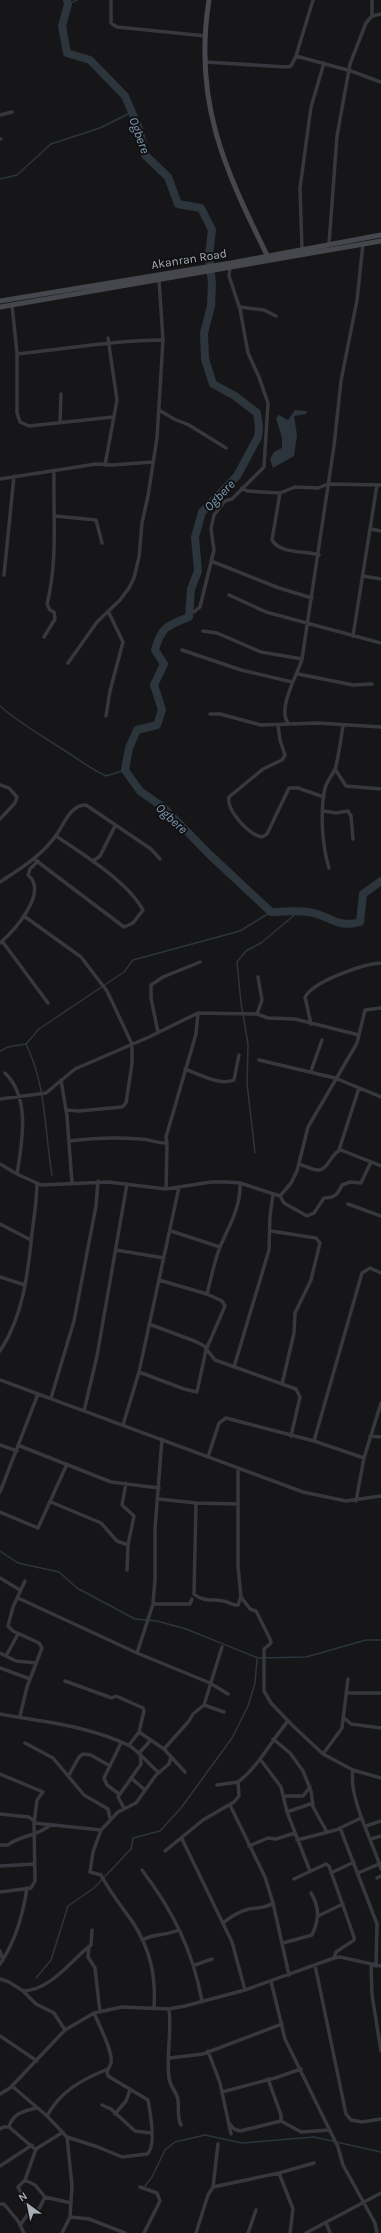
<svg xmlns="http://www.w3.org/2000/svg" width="381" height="2233" font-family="Karla,sans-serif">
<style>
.water{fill:#2c353c}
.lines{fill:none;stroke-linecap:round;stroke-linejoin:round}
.stream{stroke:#2c353c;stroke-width:1.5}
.river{stroke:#2c353c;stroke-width:8}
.street{stroke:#37383d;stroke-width:3.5}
.secondary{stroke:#45474d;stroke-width:5}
.labels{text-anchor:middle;stroke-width:4;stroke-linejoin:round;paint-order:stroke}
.street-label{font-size:12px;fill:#a8adb8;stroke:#111113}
.water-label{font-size:13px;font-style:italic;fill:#7f9bb3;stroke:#111113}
</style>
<rect width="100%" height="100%" fill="#161618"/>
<!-- water -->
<path class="water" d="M295,410L307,411L306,414L294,416L297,435L294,456L273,468L270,459L274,452L282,448V438L276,418L279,415L288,420Z"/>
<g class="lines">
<!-- stream -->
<path class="stream" d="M68,4L77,0
M0,179L17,175L51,144L100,128L132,112
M0,706C18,722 36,732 56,745C74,756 87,767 106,776L125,770
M26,1044C47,1088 44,1128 52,1175
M0,1051L8,1047L26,1044L39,1029L124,972L133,960L240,931L271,912
M255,1153L247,1083L248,1044L241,1003L237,962L246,951L261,943L298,912
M0,1551L18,1563L59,1572L77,1588L135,1619L157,1621L186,1629L258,1658L306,1657L366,1640H381
M36,1978L51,1960L68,1906L94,1888L131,1849L133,1838L160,1831L181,1808L232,1738L248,1706L255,1683L257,1659
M145,2186L152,2177L165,2150L175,2142L205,2135L242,2143L314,2137L381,2152"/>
<!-- river -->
<path class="river" d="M67,0L68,4L62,26L67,53L90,60L125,96L140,131L145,155L168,177L178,204L201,208L212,230L209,255L212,284L211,306L204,333L205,359L213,384L235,396L257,413L259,427L258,437L237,476L202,512L195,537L198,571L191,589L189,617C168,625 161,627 155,650L164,664L154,685L162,710L157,725L137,730L129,748L125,770L140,791L164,808L209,854L271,912C284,912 295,910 308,912C328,914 336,929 360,922L363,894L381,881"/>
<!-- street -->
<path class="street" d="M111,0V23L117,27L206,36
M372,0V16
M296,56L313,0
M206,62L286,67L291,66L296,56L351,71L381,82
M0,115L12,112
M0,139H1
M329,244L337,136L350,64L366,23L372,16L381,14
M302,249L300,188L311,107L324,63
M12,305L17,353V413L20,422L29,426L113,417
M239,307L264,310L276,316
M17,354C66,349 115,340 163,340L159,280
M159,410L174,419L189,425L226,448
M60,422L61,394
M105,465L117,400L108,338
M0,479L96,464L112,465L153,462
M242,488L247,491L280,493
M55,516L96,520L102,543
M371,529L381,531
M319,555C305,550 281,555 272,540L280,493L295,487L318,488L328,484L381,485
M211,561L279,588L312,598
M4,575L14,476
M363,576L381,579
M229,595L266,612L381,643
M194,612L200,607L214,550L211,529L214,515L225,501L232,499L264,467L268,403L259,377L248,353L240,309L229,276L230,267
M203,631L217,633L261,652L302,659
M353,636L377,485
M44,637L55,619L54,612L50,610L47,604C58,561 53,515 54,471
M182,650L241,670L292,682
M68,663L97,622L120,600L129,588L134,578L139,557L142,523L148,496L157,438L163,340
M298,674L353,685L372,684
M210,714H220L261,725L318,723L381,727
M106,716L110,691L123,642L108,611
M288,723C277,708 298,674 302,659L334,446L341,381L357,300L363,244
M278,725L280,740L285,755L282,760L263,769L229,797C226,810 249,835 262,837L267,834L289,788H298L324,797
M335,769L346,786L381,789
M0,785L9,788L17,797L15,803L0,819
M324,811L336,813L348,811L351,816L353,839
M34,859L124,927L133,923L143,910C128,882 83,854 56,836
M93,861L100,856L115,826
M329,868C322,846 320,811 325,788C327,780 334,774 336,766C339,753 341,739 343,726
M0,882C20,869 43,855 57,834C64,824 71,804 86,805L151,849L160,859
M24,916L81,957L107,991L132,1044V1064L126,1103L122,1107L79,1111L66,1110
M2,941L48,1003
M0,943C14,931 49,892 28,875L30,869L38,861
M257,1014L262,1000L258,977
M311,1024L305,997C314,981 363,964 381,963
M158,1032L151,998V985L163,977L200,962
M259,1060L335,1078L381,1097
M185,1069C198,1074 220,1086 234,1080L239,1055
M311,1071L322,1040
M5,1073C31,1098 22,1143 17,1174
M61,1080L67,1116L72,1183
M0,1099L46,1093L75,1069L149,1037L198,1013L257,1014L268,1018L295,1019L359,1035
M69,1141C93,1138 116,1137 140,1139C150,1139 158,1144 167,1143L166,1137L196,1034L198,1013
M339,1150L359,1088
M0,1164L17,1174L41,1185L108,1182L166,1189L211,1182H226L240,1183L280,1196L284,1203L307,1216L314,1213L324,1198C335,1198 338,1194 342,1185L350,1182L361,1183L371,1162
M299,1164C305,1166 312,1170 318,1170C328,1171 331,1152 341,1150L381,1166
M166,1189L167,1143
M280,1196L291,1183L297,1171L308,1127L357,1043L365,1010L381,1008
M348,1204L381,1216
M0,1224L31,1240
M171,1231L220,1247
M271,1231L316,1238L320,1243L311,1280L295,1313L294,1333L282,1384
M116,1250L164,1258
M0,1277L25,1285
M159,1280L207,1294
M149,1324L197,1342L204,1346L215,1360L296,1389L300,1397L291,1436
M0,1351C23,1317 28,1273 32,1233C34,1217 37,1200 37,1183
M234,1367L269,1250L270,1216L273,1194
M139,1372L184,1389L197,1392L206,1350L225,1306L222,1301L207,1294C211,1279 214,1262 220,1247C229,1226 241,1207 240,1183
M0,1380L303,1492L346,1501L381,1496
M51,1398L74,1321L96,1206L98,1181
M84,1411L97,1356L127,1184
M123,1425L139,1372L179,1187
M370,1436L381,1437
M314,1441L362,1273L370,1268L381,1273
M0,1445L17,1451
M20,1446L111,1482L159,1488
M208,1457L219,1423L226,1418L314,1441L364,1458
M126,1483L122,1505L134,1516L128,1545L127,1570
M0,1492L38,1394
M159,1499L196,1503L238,1504
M356,1501L364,1458L381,1403
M51,1502L101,1523L117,1541L128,1545
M196,1503L194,1594C203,1602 212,1599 223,1601C228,1601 233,1606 238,1605L241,1597L238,1566V1468
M0,1512L38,1528L67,1464
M0,1578L20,1590
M241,1597L250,1609L256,1611L270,1639L271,1643L264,1649V1691L271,1703L292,1725L323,1754L353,1770L381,1778
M18,1598L137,1653L210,1683L228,1694
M153,1604H190L192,1599
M0,1653L16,1661L36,1663
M137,1653L153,1604L155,1579V1529L162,1439
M6,1656L18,1634
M0,1668L30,1679
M65,1681L112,1698L116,1696L143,1708L144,1711L139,1732L129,1745
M346,1693H381
M204,1705L224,1712
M0,1714C44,1722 90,1726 130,1746C138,1751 151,1766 159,1773
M20,1716L27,1687L42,1648L39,1643L13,1631L8,1626L13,1607L25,1581
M343,1717L351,1724L381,1728
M139,1732L164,1749L185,1772
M273,1739L290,1753L303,1771L311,1791L313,1807L327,1832
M25,1743L53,1758L84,1795L108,1809L110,1818
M164,1749L189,1721L193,1714L204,1705L222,1647
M323,1754L342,1728L348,1679
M260,1759L281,1787L287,1812L310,1871
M353,1770C348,1797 373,1842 381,1869
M0,1774L43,1792L37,1800L34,1823L35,1881L31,1888L0,1892
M69,1775L79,1757L83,1754L91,1755L110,1766
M131,1778L145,1790
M217,1785L238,1782
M119,1794L107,1785L104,1778L121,1743
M284,1796H303L310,1787
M230,1805L265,1877L273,1903L289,1975
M124,1808L118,1797L141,1764L140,1752L151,1740
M287,1812L313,1803
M0,1814L29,1817L34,1821
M34,1823L101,1830
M366,1826L381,1821
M340,1828L377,1924L376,1966
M182,1839L232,1942L245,1990
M371,1839L381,1836
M297,1840L336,1830L361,1818
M0,1845H8C20,1835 39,1836 50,1825
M249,1846L268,1838L276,1839L295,1833
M165,1851L203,1820L234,1802L239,1796L238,1782C259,1766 271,1741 288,1721
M0,1866L35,1864
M142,1870C173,1911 193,1951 202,2001
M331,1873L354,1862
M358,1873L381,1863
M377,1878L381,1876
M294,1879L326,1864L329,1866L354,1937V1940L336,1952L334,1958
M318,1916L343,1904
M223,1923C231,1917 239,1911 249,1909C259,1907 265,1909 273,1903
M142,1940C155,1933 165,1936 179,1930
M283,1943L312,1935C319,1920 320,1908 311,1893
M89,1947L88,1957L95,1968L100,2012
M0,1951L3,1960
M0,1964C15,1942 23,1915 27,1888
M371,1964L372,1995L381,2051
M195,1965L212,1959
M315,1965L346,2114L351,2120L362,2122L381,2119
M0,1979L9,1982L23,1991L36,2004L54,2013L65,2030
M271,1981L285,2039L338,2147L343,2165L375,2223L377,2233
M23,1991C51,1990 70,1961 91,1945L92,1930
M154,2009C156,1976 151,1950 132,1921C121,1906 110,1892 101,1875L90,1872L93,1852L101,1830L118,1812L136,1803L156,1775L169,1764L171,1757
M169,2009C172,2032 166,2055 169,2078C170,2087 177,2092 178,2100C179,2109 177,2117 181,2125
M0,2036L37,2061
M208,2051L220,2083L231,2134
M169,2058L203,2054L282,2024
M268,2079L281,2115V2121
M12,2086L47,2116L67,2137L72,2186L70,2217L62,2233
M222,2092L275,2078L301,2069
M0,2094L10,2088L65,2030L94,2013L122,2007L169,2009L185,2006L245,1990L334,1958L340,1957L381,1966
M102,2105L111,2109L135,2131L151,2133
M115,2114L126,2101L130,2090
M47,2116C60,2091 83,2079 108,2069
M229,2123L234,2129L240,2131L281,2121L301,2132L330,2130
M9,2127C13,2113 24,2111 36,2108
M0,2129L3,2127H9L36,2150
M67,2137L98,2147L122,2157L147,2154C157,2147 150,2111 148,2100L108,2076L107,2072C108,2069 110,2066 111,2063C113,2051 99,2025 94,2013
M0,2166L32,2145
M279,2173L293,2209L290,2233
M25,2180L35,2185L45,2197L71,2203
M140,2187L157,2193L160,2201L144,2233
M213,2187L279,2173L314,2163
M0,2204H4L18,2221L24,2233
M30,2211L18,2187L25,2180L36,2149L63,2132
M70,2217L89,2219L125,2233
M326,2223L330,2233
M21,2224L30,2211L39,2209L45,2197
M196,2233L208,2195L213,2187L218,2144
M248,2233L256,2210
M306,2233L381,2193"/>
<!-- secondary -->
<path class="secondary" d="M209,0C193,100 224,168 267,255
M0,301L231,263L381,235
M0,307L381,241"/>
</g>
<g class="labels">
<!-- street labels -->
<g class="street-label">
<text transform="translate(189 259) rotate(-9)" y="4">Akanran Road</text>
</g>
<!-- water labels -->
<g class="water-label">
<text transform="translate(140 135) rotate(70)" y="5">Ogbere</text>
<text transform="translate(219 495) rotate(-46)" y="5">Ogbere</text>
<text transform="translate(172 818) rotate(43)" y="5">Ogbere</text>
</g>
</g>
<!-- north arrow -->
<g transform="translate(28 2205) rotate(327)" stroke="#111113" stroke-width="3" paint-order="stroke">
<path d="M0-3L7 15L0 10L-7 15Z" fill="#a8adb8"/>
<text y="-6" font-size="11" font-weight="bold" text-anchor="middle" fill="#a8adb8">N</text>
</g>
</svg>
